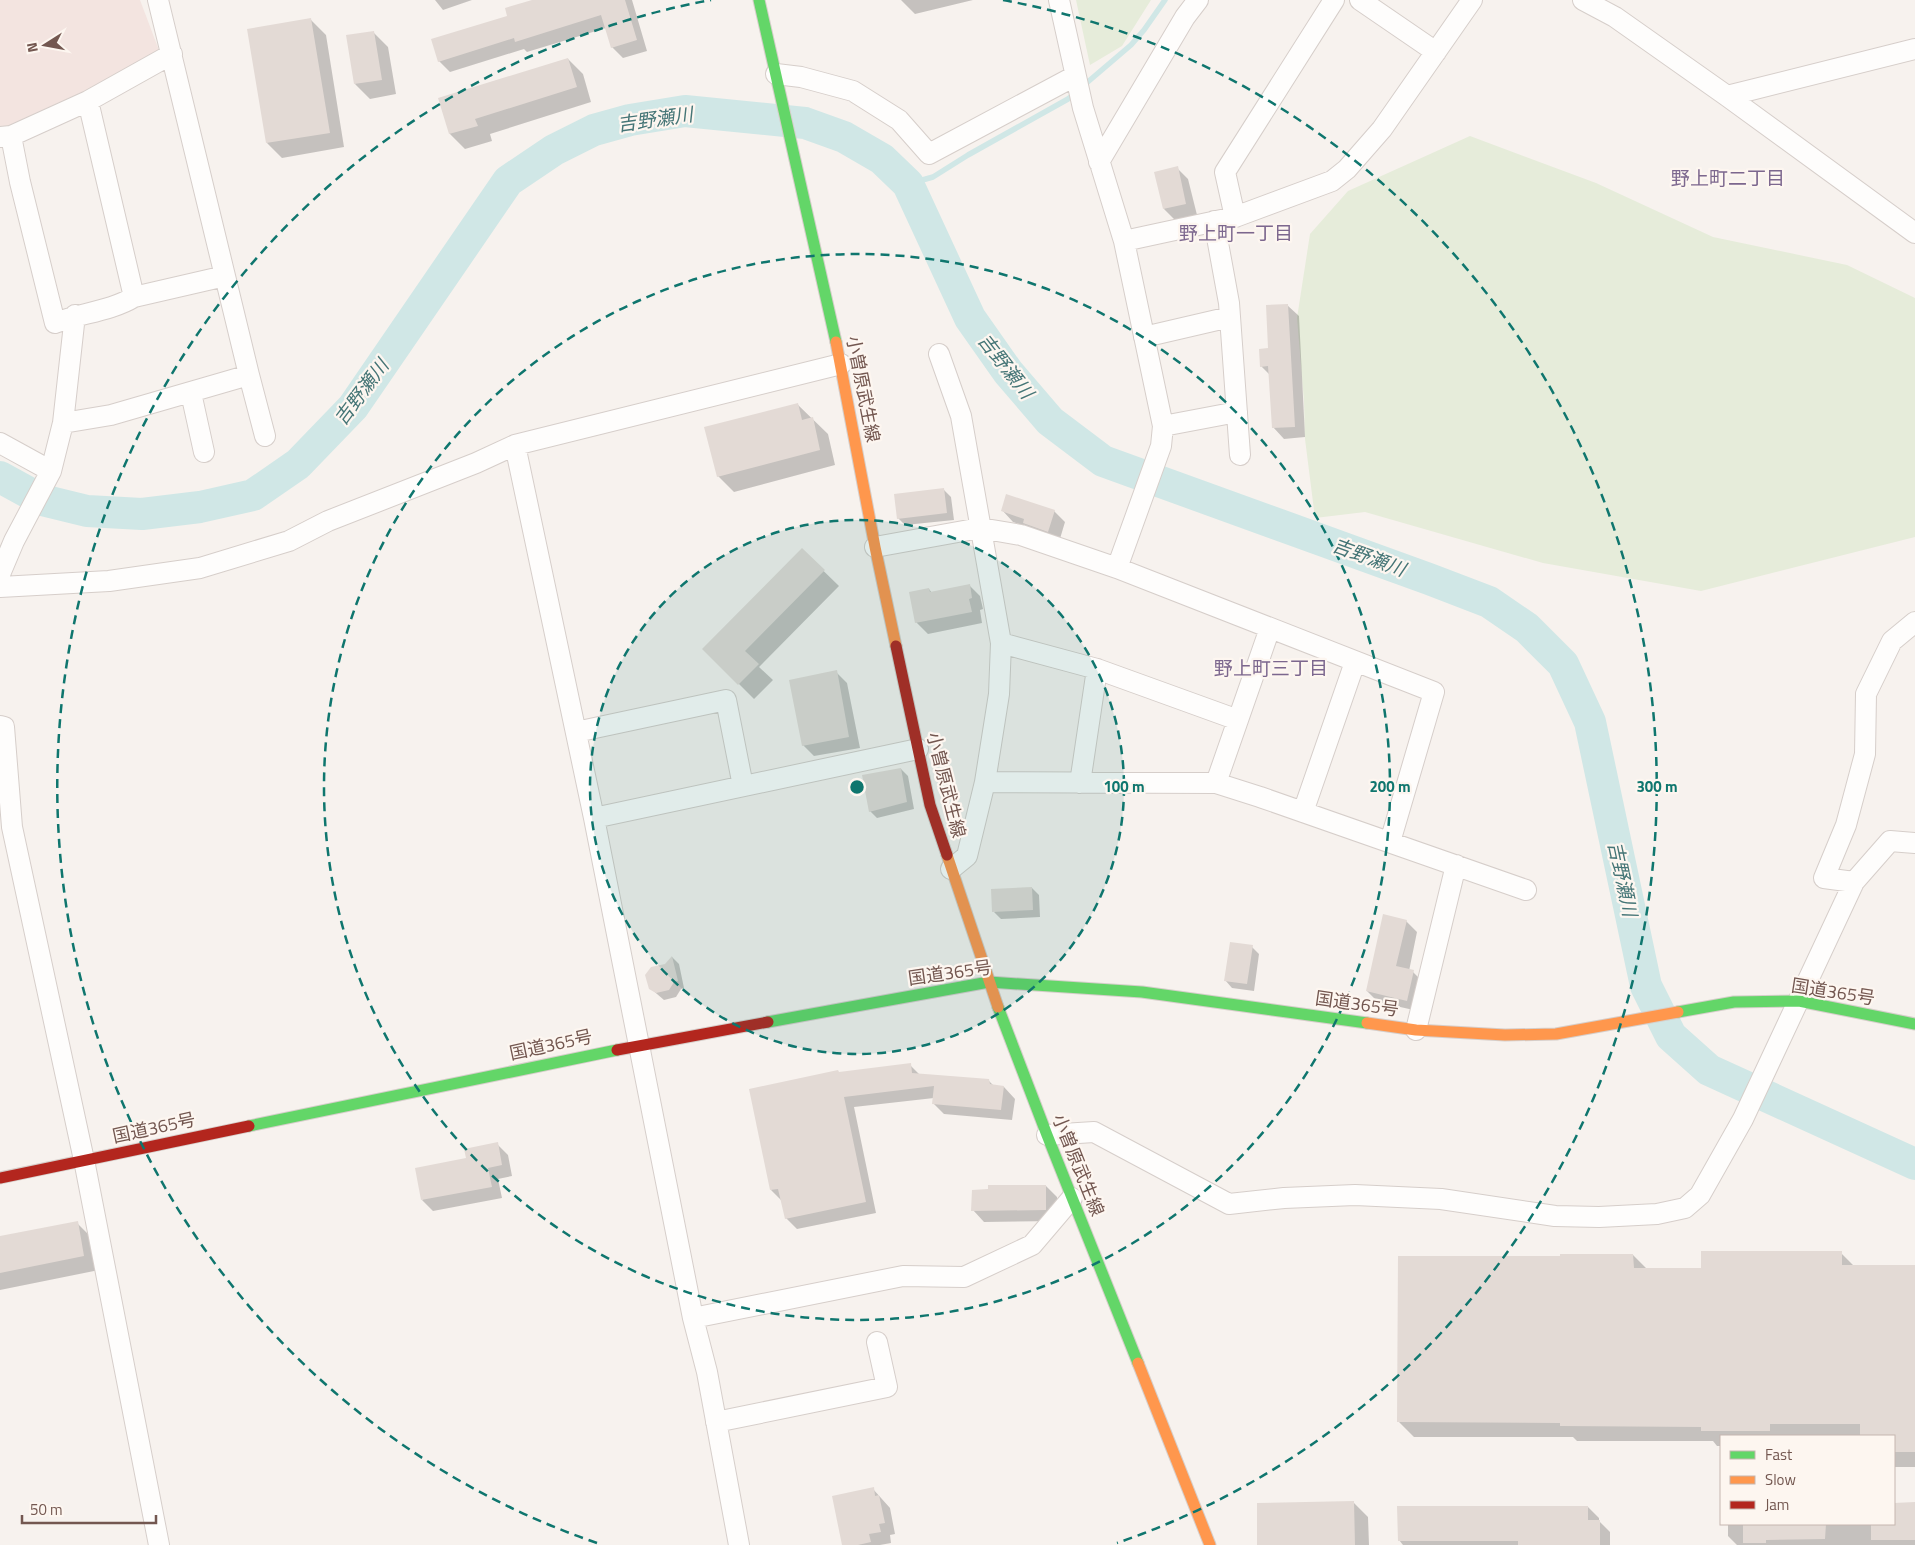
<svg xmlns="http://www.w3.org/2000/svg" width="1915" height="1545" font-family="'Titillium Web','Noto Sans JP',sans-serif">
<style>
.commercial{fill:#f3e4e0}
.green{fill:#e6ecda}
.shadow{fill:#0003}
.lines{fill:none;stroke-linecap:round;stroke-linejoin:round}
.stream{stroke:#d0e7e6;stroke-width:5.5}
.river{stroke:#d0e7e6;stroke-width:32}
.building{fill:#e3dad5}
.street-casing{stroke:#d6ceca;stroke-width:22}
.fast-casing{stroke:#d6ceca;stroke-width:13}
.slow-casing{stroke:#d6ceca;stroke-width:13}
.jam-casing{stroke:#d6ceca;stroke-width:13}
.street{stroke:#fefdfc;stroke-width:20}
.fast{stroke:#63d668;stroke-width:11}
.slow{stroke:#ff974d;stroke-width:11}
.jam{stroke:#b3261e;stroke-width:11}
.ring{fill:none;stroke:#0f766e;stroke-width:2.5;stroke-dasharray:9 6}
.labels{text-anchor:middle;stroke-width:4.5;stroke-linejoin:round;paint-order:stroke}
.street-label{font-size:18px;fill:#735750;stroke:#fdf6f0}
.water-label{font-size:19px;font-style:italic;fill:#457576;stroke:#fdf6f0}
.neighbourhood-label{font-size:19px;fill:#7c678e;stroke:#fdf6f0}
.centre{fill:#0f766e;stroke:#fdf6f0;stroke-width:2.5}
.ring-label{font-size:15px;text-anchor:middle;font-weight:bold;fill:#0f766e;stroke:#fdf6f0;stroke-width:4.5;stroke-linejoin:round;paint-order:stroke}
</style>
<rect width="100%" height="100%" fill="#f7f2ee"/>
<!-- commercial -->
<path class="commercial" d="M0,0H140L160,53L23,124L0,130Z"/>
<!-- green -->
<path class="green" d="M1076,0H1151L1122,46L1090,65Z
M1470,136L1596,183L1713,237L1847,265L1915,298V537L1701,591L1543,563L1365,512L1315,518L1305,439L1304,401L1297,318L1310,234L1348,191Z"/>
<!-- shadow -->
<path class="shadow" d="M435,0H472L443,10Z
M537,0H632L647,51L623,58L612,47L606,28L527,52L524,49L450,72L439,61Z
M901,0H973L915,14Z
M311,20L326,35L344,147L282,158L267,143Z
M373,32L388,47L396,94L370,99L355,84Z
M568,59L583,74L591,102L490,134L492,141L465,149L450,134L439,99Z
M1177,168L1188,179L1197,215L1175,220L1164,209Z
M1287,305L1299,316L1305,437L1284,439L1273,427L1270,375L1261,366L1270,350Z
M797,404L828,434L835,465L734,492L718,476Z
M944,490L951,497L954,520L905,525L898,518Z
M1002,510L1054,511L1065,522L1059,542L1035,534L1028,527L1013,522Z
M802,550L839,586L759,667L773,680L754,699L704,649Z
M969,585L980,596L983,609L980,610L982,623L928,634L916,622L929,589L932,593Z
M836,672L847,683L860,748L814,756L803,745Z
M901,769L908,776L914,809L877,818L870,811Z
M1032,888L1039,895L1040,917L1001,919L994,912Z
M1406,921L1417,932L1409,971L1413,972L1424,983L1418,1011L1378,1002L1367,991Z
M1252,947L1259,954L1254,991L1232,988L1225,980Z
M672,957L679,964L684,988L681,989L676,997L664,1000L650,988Z
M910,1065L920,1075L988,1080L994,1086L1004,1087L1015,1099L1012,1120L944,1114L933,1103L934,1098L854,1107L876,1213L797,1229L786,1218L782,1201L771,1190L839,1073Z
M497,1144L508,1155L512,1176L498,1179L502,1198L433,1211L422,1200L467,1159Z
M1046,1186L1057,1197V1221L984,1222L973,1210Z
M77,1223L92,1238L99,1270L0,1290V1238Z
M1841,1253L1854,1266H1915V1467H1894V1436H1721V1446H1717L1713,1441H1577L1573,1437H1414L1399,1422L1562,1257L1633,1255L1647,1269H1703Z
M873,1489L890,1508L895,1534L890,1535L891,1543L880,1545H844Z
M1354,1503L1368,1517L1369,1545H1259Z
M1894,1503H1915V1545H1737L1728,1536V1524H1894Z
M1588,1507L1599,1518V1521L1610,1532V1545H1403L1399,1540Z"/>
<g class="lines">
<!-- stream -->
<path class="stream" d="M1083,86L1131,45L1144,30L1165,0
M908,184L933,177L968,155L1068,99L1076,92"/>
<!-- river -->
<path class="river" d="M0,477L42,500L87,511L142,514L200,507L253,495L298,464L353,407L508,181L554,150L594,130L630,120L685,111L805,123L844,137L882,159L908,184L970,318L1008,372L1050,421L1103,461L1429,579L1489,602L1527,628L1563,664L1590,722L1646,986L1671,1036L1709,1070L1915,1164"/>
</g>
<!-- building -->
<path class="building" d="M532,0H625L637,40L611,48L601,15L515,42L514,38L438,62L431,39L507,16L505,8Z
M311,18L330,133L266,143L247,29Z
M374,31L382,80L354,84L346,35Z
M568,58L577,87L475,119L478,126L449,134L438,98Z
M1178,166L1186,204L1163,209L1154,172Z
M1288,304L1295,427L1272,428L1268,366L1260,367L1259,349L1268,348L1266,305Z
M798,403L802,420L813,417L820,450L717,477L704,427Z
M944,488L947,513L897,519L894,494Z
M1006,494L1055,510L1048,532L1023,523L1024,519L1001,511Z
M802,548L825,570L745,651L759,664L738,685L702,649Z
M970,584L972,598L969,599L972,612L915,623L909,592L929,588L930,592Z
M837,670L849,737L802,746L789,680Z
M901,768L907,802L869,812L862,775Z
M1032,887L1033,910L992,912L991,889Z
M1383,914L1407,920L1396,966L1414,970L1407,1001L1366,991Z
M1230,942L1253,945L1247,984L1224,981Z
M672,956L678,981L674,982L669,990L656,993L649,989L645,975L651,967L665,964Z
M911,1063L912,1073L989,1079L990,1084L1004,1086L1001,1110L932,1104L934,1086L844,1097L866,1202L785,1219L778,1189L770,1190L749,1089L838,1070L839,1072Z
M498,1142L502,1165L488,1168L492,1187L421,1200L415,1168L466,1158L464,1149Z
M988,1185H1046V1210L971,1211L972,1190L988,1189Z
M78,1221L84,1256L0,1273V1236Z
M1701,1251H1842V1265H1915V1452H1894V1436H1860V1424H1770V1431H1701V1427L1560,1426V1423L1397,1422L1398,1256H1560V1254H1633L1634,1268H1701Z
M874,1487L875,1496L879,1495L885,1523L879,1524L881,1532L869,1534L871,1542L858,1545H842L832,1496Z
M1354,1501L1355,1545H1257V1503Z
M1915,1502V1540H1871V1524H1894V1503Z
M1397,1506H1588V1520H1600V1545H1518V1541H1398Z
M1743,1524H1826L1825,1539L1766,1540V1543H1743Z"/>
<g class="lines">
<!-- street casing -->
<g class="street-casing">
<path id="street" d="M1059,0L1083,108L1124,241L1163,426L1161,446L1117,568
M1360,0L1436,52
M1583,0L1615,17L1727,96L1915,233
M776,74L801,77L853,91L899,120L929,154L1075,76
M1727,96L1915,49
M88,101L134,297
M11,136L20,182L55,323C81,313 111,311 134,297L225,276
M0,137L11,136L88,101L172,54
M1099,162L1185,17L1198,0
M1235,217L1225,172L1334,0
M1214,221L1229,303L1240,455
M1124,241L1235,217L1332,181L1347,169L1382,129L1472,0
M1144,337L1230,317
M939,354L961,416L1001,643L999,694L985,782
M249,375L265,436
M191,393L204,452
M63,423L111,415L249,375L158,0
M1163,426L1237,412
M0,443L51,471
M515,445L594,818L693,1318L707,1372L739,1545
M875,547L980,528L1021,535L1117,568L1434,692L1390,842
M0,574L14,541L51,471L63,423L75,315
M0,587L109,581L200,568L289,541L328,521L476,463L515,445L841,364
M1001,643L1097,669L1238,720
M0,726L4,727L12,827L84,1160L159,1545
M576,732L726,700L743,786
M1080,783L1097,669
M1216,783L1270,628
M1303,812L1355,662
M594,818L918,749
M951,869L967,856L985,782L1216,783L1260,797L1526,890
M1854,882L1824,878L1846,825L1865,754L1866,694L1892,641L1915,622
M1416,1030L1456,865
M1047,1135L1094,1132L1229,1204L1284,1198L1355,1195L1441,1199L1555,1216L1599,1217L1657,1214L1685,1208L1700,1195L1743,1119L1854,882L1890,841L1915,843
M693,1318L903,1276L964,1277L1032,1245L1072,1198
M716,1422L887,1387L877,1342"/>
</g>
<!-- fast casing -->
<g class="fast-casing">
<path id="fast" d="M759,0L836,342
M998,1007L1047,1135L1138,1363
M1678,1012L1734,1002L1799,1001L1915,1024
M768,1022L989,982L1142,992L1367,1023
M249,1126L617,1050"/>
</g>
<!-- slow casing -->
<g class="slow-casing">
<path id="slow" d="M836,342L875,547L896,646
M947,855L998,1007
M1367,1023L1416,1030L1505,1035L1556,1034L1678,1012
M1138,1363L1210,1545"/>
</g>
<!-- jam casing -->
<g class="jam-casing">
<path id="jam" d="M896,646L930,805L947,855
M617,1050L768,1022
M0,1178L249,1126"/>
</g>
<!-- street -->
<use href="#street" class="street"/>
<!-- fast -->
<use href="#fast" class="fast"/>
<!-- slow -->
<use href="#slow" class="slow"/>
<!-- jam -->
<use href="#jam" class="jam"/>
</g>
<!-- distance rings -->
<circle cx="857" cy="787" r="267" fill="#0f766e" fill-opacity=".12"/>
<g class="ring">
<circle cx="857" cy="787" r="267"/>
<circle cx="857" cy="787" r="533"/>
<path d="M597 1543A800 800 0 0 1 711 0M1003 0A800 800 0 0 1 1117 1543"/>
</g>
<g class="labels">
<!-- street labels -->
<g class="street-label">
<text transform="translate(863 389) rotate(79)" y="6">小曽原武生線</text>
<text transform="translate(946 785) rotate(76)" y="6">小曽原武生線</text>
<text transform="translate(950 973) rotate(-8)" y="6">国道365号</text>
<text transform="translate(1833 992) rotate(9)" y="6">国道365号</text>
<text transform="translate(1357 1004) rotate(8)" y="6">国道365号</text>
<text transform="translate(551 1045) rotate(-12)" y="6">国道365号</text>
<text transform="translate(154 1128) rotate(-12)" y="6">国道365号</text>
<text transform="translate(1078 1165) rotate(68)" y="6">小曽原武生線</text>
</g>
<!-- water labels -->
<g class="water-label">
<text transform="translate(655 119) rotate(-8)" y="7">吉野瀬川</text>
<text transform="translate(1006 366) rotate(52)" y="7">吉野瀬川</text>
<text transform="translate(361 392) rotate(-53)" y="7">吉野瀬川</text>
<text transform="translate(1369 557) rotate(20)" y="7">吉野瀬川</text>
<text transform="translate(1623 879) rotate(78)" y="7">吉野瀬川</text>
</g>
<!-- neighbourhood labels -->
<g class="neighbourhood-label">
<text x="1728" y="185">野上町二丁目</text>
<text x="1236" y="240">野上町一丁目</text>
<text x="1271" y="675">野上町三丁目</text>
</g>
</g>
<circle cx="857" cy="787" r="8" class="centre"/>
<g class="ring-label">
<text x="1124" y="792">100 m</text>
<text x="1390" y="792">200 m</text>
<text x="1657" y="792">300 m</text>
</g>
<!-- legend -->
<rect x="1720" y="1435" width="175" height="90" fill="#fdf6f0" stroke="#c6b6b0"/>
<rect x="1730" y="1451" width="25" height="8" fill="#63d668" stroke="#c6b6b0"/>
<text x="1765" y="1460" font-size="15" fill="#735750">Fast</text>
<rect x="1730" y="1476" width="25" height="8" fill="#ff974d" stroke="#c6b6b0"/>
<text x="1765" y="1485" font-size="15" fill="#735750">Slow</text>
<rect x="1730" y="1501" width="25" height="8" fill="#b3261e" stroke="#c6b6b0"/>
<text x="1765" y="1510" font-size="15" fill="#735750">Jam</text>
<!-- north arrow -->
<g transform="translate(45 45) rotate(259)" stroke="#fdf6f0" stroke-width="4" paint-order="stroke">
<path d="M0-4L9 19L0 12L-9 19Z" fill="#735750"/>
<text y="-8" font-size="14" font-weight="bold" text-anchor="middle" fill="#735750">N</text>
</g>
<!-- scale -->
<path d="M22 1515v8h134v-8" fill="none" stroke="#735750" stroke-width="2.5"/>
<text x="30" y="1515" font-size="15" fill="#735750" stroke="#fdf6f0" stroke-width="4" paint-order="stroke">50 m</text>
</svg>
